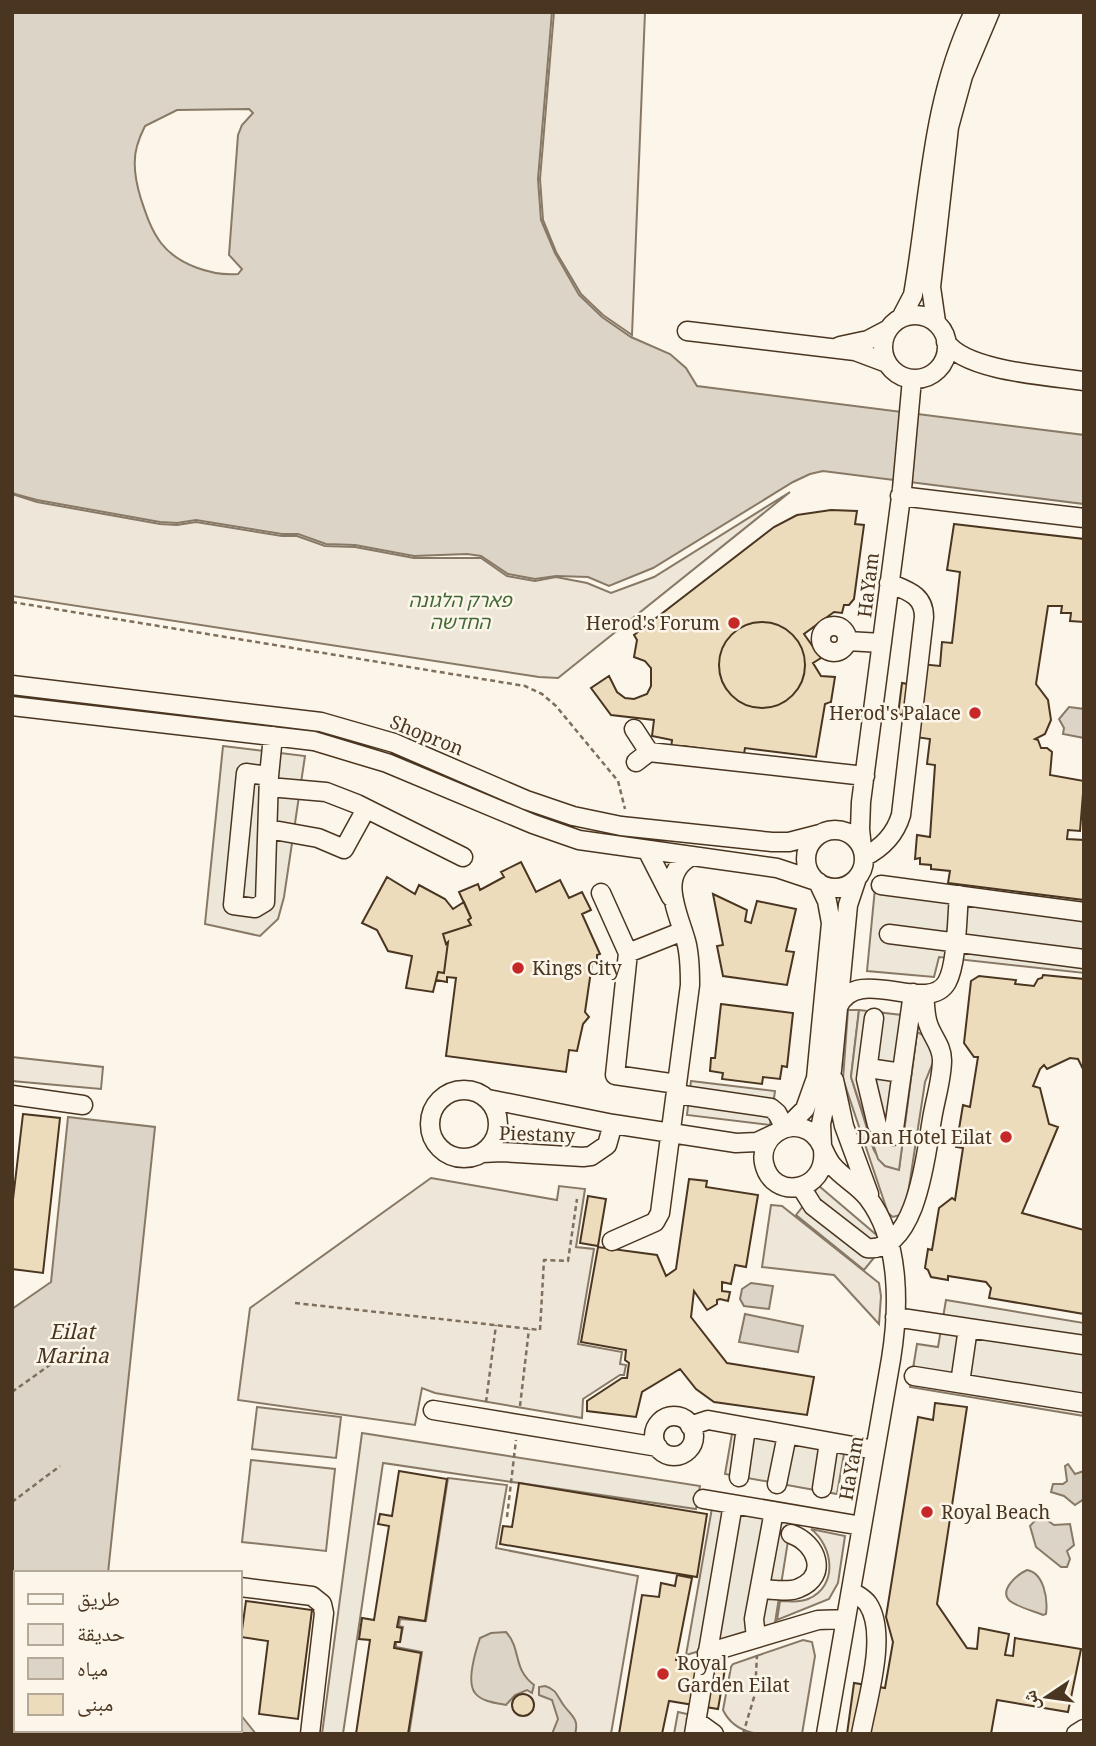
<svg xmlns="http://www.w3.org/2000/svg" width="1096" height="1746" font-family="Georgia,'Noto Naskh Arabic','Noto Sans Hebrew',serif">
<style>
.green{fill:#ede6d9;stroke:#887966;stroke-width:2}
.parking{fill:#ede7d9;stroke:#887966;stroke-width:2}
.water{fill:#dcd4c6;stroke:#887966;stroke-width:2;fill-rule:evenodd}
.building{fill:#ecdcbc;stroke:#4a3520;stroke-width:2}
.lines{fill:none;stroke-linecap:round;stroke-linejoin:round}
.minor-casing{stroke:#4a3520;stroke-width:21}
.path{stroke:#7f6f5c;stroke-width:2.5;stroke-dasharray:5 3.5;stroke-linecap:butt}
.minor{stroke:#fbf6e9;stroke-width:18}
.poi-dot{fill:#c62828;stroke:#fbf6e9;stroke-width:2.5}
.labels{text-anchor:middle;stroke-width:5;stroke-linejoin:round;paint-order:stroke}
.street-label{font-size:19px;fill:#4a3520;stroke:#fbf6e9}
.park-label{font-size:19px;font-style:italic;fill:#436837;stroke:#fbf6e9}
.poi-label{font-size:19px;fill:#4a3520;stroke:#fbf6e9;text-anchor:end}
.water-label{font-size:21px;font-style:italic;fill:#4a3520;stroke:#fbf6e9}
</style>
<rect width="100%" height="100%" fill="#fbf6e9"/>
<!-- green -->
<path class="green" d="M554,12H645L632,335L603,315L581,294L556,252L543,220L540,179Z
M790,492L558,678L539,677L12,596V494L37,502L160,524L177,525L196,522L282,536H297L325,546L355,547L414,558H481L507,576L535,581L556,577L587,583L611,593L654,577Z
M848,1010H859L851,1077L873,1148C879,1161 885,1165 899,1169L917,1032L929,1038L934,1060L925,1082L906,1207L900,1215L893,1217L888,1213L843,1079Z
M12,1057L103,1067L101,1089L12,1081Z
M431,1178L557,1200L559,1186L585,1189L576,1247L594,1249L578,1344L622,1352L620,1364L626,1365L624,1375H620L583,1399L582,1418L435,1393L422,1388L415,1425L238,1400L250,1308Z
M771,1205L782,1206L879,1283L881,1296L879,1324L834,1275L762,1267Z
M257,1407L341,1417L336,1458L252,1449Z
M251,1460L335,1469L326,1551L242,1542Z
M448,1478L507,1485L496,1548L638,1576L611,1734H409L422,1652L396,1647V1642H400L403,1627L399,1626L400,1619L426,1621Z
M811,1529L845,1536L838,1583L829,1599L777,1620L780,1601C790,1601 799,1603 808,1599C839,1586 833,1546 811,1529Z
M803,1640L812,1642L815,1656L802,1734C774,1734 738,1741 723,1710L731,1667L733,1664Z"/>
<!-- parking -->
<path class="parking" d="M223,746L305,756L284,897L278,919L260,936L205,924Z
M876,878L1084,906V973L939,957L934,977L867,971Z
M859,1010L919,1017L899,1170L885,1166L878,1159L851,1077Z
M691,1081L775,1091L770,1125L687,1115Z
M819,1186L886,1243L864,1270L796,1215Z
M946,1300L1084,1323V1416L910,1387L917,1344L938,1347Z
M733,1428L845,1448L837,1494L725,1474Z
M362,1433L700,1486L696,1509L383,1463L343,1734H322Z
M712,1508L791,1522L774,1629L686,1655Z
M678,1712L705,1718L702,1734H674Z"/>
<!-- water -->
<path class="water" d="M12,12H552L538,179L541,220L555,253L579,295L602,317L631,337L670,354L686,368L697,386L1084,435V504L823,471L810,474L793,482L653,568L609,586L588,577L556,576L535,579L508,574L481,556L467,554L414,556L355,545L326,544L298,534H282L196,520L177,523L160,522L37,500L15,494L12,492ZM249,109L253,113L242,125L238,135L229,255L242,269L238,274C212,276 178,265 161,243C151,230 146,214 141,199C136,183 132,163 137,146C139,139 142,132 145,126L177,110Z
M1069,707L1084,709V738L1063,734L1064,728L1059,719Z
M68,1117L155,1127L108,1573H16V1612L12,1598V1309L51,1282Z
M751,1283L773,1286L769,1309L744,1306L740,1299L742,1289Z
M745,1314L803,1326L798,1352L739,1342Z
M1068,1464L1075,1474L1084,1471V1499L1075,1505L1064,1496L1051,1492L1053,1484H1063L1067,1481L1065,1466Z
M1040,1515L1054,1525L1070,1524L1074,1545L1067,1551L1070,1559L1067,1567H1061L1036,1547L1030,1526Z
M1027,1570C1044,1573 1048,1599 1046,1614L1043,1615C1033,1611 1018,1607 1010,1601C998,1590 1018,1574 1027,1570Z
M506,1632C522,1650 512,1668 534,1685L532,1693L527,1690L515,1695L506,1705C496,1703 482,1702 475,1693C466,1682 476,1650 480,1638L491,1633Z
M545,1686C558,1690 557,1697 565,1707C573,1717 579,1720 575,1734H552L558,1719L552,1700L539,1695V1687Z
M12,1704H16V1730H91L90,1734H12Z
M240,1714L256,1734H224L221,1730H240Z"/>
<!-- building -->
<path class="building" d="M831,510L857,511L855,524L864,525L854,599L849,605H844L842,613L834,612L804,634L821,658L813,663L821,676L835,677L831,702L825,704L816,757L745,748L744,754L683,746L682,750L671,749L672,740L652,736L654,720L611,715L591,688L609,676L617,692L625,698L634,699L647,694L651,686V668L645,661L634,657L637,640L634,635L774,527L797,515Z
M954,524L1084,539V622L1070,621L1071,613H1061L1062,606H1048L1036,684L1048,700L1051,720L1045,734L1035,739L1038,740L1041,748H1047L1052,752L1050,775L1084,781L1080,831L1068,830L1067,839L1084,840V900L948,883L950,871L931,869V865L920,864V858L915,859L917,835L930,837L935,765L927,764L930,739L902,735L904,714L898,715L902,683L908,684L910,663L940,666L942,642L952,643L960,572L947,570Z
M719 665a43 43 0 1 1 86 0a43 43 0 1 1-86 0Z
M521,862L536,892L560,880L569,898L582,892L591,910L582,914L600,954L597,955V963L592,964L585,1012L589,1017L583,1024L577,1051L569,1050L566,1072L446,1056L456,978L447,977V982L436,980L438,972L444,973L448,942L446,944L443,934L471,925L468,920L471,918L459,892L478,884L480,890L504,877L501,872Z
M387,877L415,894L419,885L445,899L453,909L464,902L471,918L468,920L471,925L443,934L446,944L448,942L444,973L438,972L433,992L406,988L412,956L388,951L377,930L362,923Z
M713,894L747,910L745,921L751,923L757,901L796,909L786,951L794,952L787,985L723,976L717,946L723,945Z
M1043,975L1084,979V1071L1078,1059L1070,1058L1047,1069L1044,1065L1040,1069L1033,1086L1040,1088L1049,1124L1058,1127L1022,1213L1084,1230V1314L989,1298L991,1288L986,1282L948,1276V1280L931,1277L928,1270L925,1268L928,1249L932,1250L939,1208L952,1198L955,1200L963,1148L956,1147L963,1105L970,1107L978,1057H974L964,1043L971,981L979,976L1016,980L1015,984L1034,986L1038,979L1042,978Z
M721,1004L793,1013L787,1067L782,1066L780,1079L763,1077L762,1084L722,1079L723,1073L710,1071L711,1058H715Z
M23,1114L60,1118L43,1273L12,1269V1208Z
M689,1179L707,1181L706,1187L758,1195L746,1267L735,1265L731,1284L722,1282V1291L730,1292L728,1301L720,1299L717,1300V1304L707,1310L694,1291L691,1317L727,1363L814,1377L807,1415L714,1402L696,1389L680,1369L642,1392L636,1417L587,1411V1401L622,1378H627L629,1363L625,1360L626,1350L581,1342L598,1247L657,1255L666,1276L676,1269Z
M588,1196L606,1199L598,1246L580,1243Z
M935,1403L967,1407L937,1604L967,1648L977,1649L979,1628L1009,1634L1005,1655L1013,1656L1015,1638L1081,1649L1068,1712L997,1700L991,1734H847L854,1683L885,1688L893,1642L886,1617L918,1417L933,1420Z
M399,1471L447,1479L425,1621L399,1617L397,1627L402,1628L400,1642H395L394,1648L421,1653L408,1734H356L370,1640L359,1639L362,1618L374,1620L389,1526L378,1524L380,1514L392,1516Z
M519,1483L707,1514L697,1577L500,1544L503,1526L512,1527Z
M677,1575L692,1578L676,1660L725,1669L718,1709L669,1701L662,1734H619L642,1595L659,1597L661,1583L675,1586Z
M246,1601L312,1610L298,1719L259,1714L268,1641L241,1637Z
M512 1705a11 11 0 1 1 22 0a11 11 0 1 1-22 0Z
M146,1730H187L186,1734H146Z"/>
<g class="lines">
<!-- minor casing -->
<g class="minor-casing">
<path id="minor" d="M883 347a32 32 0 1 1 64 0a32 32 0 1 1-64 0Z
M901,318L913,295C930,198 930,104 974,12
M936,322L931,287L949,127L963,76L990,12
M687,331L855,351L887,363
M946,342C965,371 1049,376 1084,381
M840,346L868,340L887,330
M900,496L1084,518
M821 639a13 13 0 1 1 26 0a13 13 0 1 1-26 0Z
M847,641L882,643
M12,685L321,722L394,743L526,800L573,816L621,826L772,842H789L820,834
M12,706L314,741L387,763L533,824L579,840L777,868L816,881
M634,729L649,752
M636,762L649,752L865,776
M269,776L246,773L233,905L255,908L265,902L269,776L273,736
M269,787L326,792L357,804L463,857
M268,829L318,838L344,849L366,809
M806 859a29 29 0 1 1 58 0a29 29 0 1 1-58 0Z
M862,848L860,829L861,802L902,489L912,379
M647,850L671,897
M864,857C882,848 895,835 901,815L924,617C924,595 908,591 889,583
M881,885L1084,912
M601,893L628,953L615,1075L677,1084
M889,934L1084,959
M628,953L683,931
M838,1007C857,963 928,1016 947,982C957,964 957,917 959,895
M874,1018L866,1079L877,1125
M868,1068L902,1073
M834,1080L844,1126L869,1194
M430 1124a34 34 0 1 1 68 0a34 34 0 1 1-68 0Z
M676,1094L771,1108L777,1113L785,1128
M12,1095L83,1105
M613,1124L736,1143L757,1142L774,1134
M787,1127L805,1109L816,1078L831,923L827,901L818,882
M893,1136L913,993
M822,1146L821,1124L832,1070L848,905L857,878
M823,1150C828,1192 772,1202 764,1163C759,1138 787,1118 809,1131C823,1139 823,1155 833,1166C843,1178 858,1185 868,1198C901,1241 899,1309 891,1359L826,1734
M482,1153L502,1152L583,1157L591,1156L607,1145L613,1124L488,1099
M801,1187L813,1206L867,1248C917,1253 926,1153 932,1119C935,1100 942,1079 942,1060C942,1044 930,1035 927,1020C925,1012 925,1002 924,994
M612,1241L655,1222L660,1213L690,985C690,971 690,955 686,941C678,912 657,874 692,856
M895,1317L968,1328
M914,1376L1084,1403
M960,1383L968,1328L1084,1345
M433,1410L658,1447
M654 1436a20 20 0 1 1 40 0a20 20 0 1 1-40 0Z
M690,1426L708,1420L875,1450
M739,1477L746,1428
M777,1484L787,1435
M822,1488L829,1442
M703,1499L862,1526
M240,1587L312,1596L322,1604L324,1613L310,1734
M760,1589C772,1589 788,1593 799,1588C829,1576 817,1543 791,1534
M851,1591C857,1595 864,1598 868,1604C888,1634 867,1700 861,1734
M12,1637L16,1647
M756,1638L754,1619L774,1511
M707,1653L818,1620L846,1619
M696,1721L714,1734
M19,1734V1730
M130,1734V1730
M694,1734L733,1504
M1076,1734L1084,1729"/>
</g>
<!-- path -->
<path class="path" d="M12,602L525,686L542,694L556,706L618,781L625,809
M295,1303L540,1330L544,1260L568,1261L577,1199
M12,1392L54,1362
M486,1402L496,1325
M520,1406L529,1329
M12,1502L60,1466
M507,1517L516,1440
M743,1734L755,1694L757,1655"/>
<!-- minor -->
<use href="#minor" class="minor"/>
</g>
<!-- markers -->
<g class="poi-dot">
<circle cx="734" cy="623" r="7"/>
<circle cx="975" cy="713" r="7"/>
<circle cx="518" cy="968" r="7"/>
<circle cx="1006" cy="1137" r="7"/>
<circle cx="927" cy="1512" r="7"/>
<circle cx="663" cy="1674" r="7"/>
</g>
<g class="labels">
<!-- street labels -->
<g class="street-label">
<text transform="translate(868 585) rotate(-83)" y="7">HaYam</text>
<text transform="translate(427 735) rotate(22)" y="7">Shopron</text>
<text transform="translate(537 1134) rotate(2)" y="7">Piestany</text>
<text transform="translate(851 1468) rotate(-80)" y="7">HaYam</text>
</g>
<!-- park labels -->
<g class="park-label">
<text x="460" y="607">פארק הלגונה<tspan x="460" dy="22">החדשה</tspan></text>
</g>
<!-- poi labels -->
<g class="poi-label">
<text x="720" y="630">Herod's Forum</text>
<text x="961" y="720">Herod's Palace</text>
<text x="532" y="975" text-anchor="start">Kings City</text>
<text x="992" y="1144">Dan Hotel Eilat</text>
<text x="941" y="1519" text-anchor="start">Royal Beach</text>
<text x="677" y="1670" text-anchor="start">Royal<tspan x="677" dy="22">Garden Eilat</tspan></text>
</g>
<!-- water labels -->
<g class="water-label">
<text x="72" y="1339">Eilat<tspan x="72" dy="24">Marina</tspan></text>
</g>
</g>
<!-- border -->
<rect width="1096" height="1746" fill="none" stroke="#4a3520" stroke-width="28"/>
<!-- legend -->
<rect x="14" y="1571" width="228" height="161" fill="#fbf6e9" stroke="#b4a999" stroke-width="2"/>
<rect x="28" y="1594" width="35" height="10" fill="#fbf6e9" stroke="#b4a999" stroke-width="2"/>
<text x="77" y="1606" font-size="21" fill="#4a3520">طريق</text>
<rect x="28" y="1624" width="35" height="21" fill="#ede6d9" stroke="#b4a999" stroke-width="2"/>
<text x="77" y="1641" font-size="21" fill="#4a3520">حديقة</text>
<rect x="28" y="1658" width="35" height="21" fill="#dcd4c6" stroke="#b4a999" stroke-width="2"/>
<text x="77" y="1676" font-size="21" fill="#4a3520">مياه</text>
<rect x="28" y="1694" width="35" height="21" fill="#ecdcbc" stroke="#b4a999" stroke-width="2"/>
<text x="77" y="1711" font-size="21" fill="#4a3520">مبنى</text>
<!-- north arrow -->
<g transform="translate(1047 1697) rotate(257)" stroke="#fbf6e9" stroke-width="5" paint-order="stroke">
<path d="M0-5L12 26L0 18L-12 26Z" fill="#4a3520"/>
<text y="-10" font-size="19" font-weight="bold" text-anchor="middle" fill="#4a3520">ش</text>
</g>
</svg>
